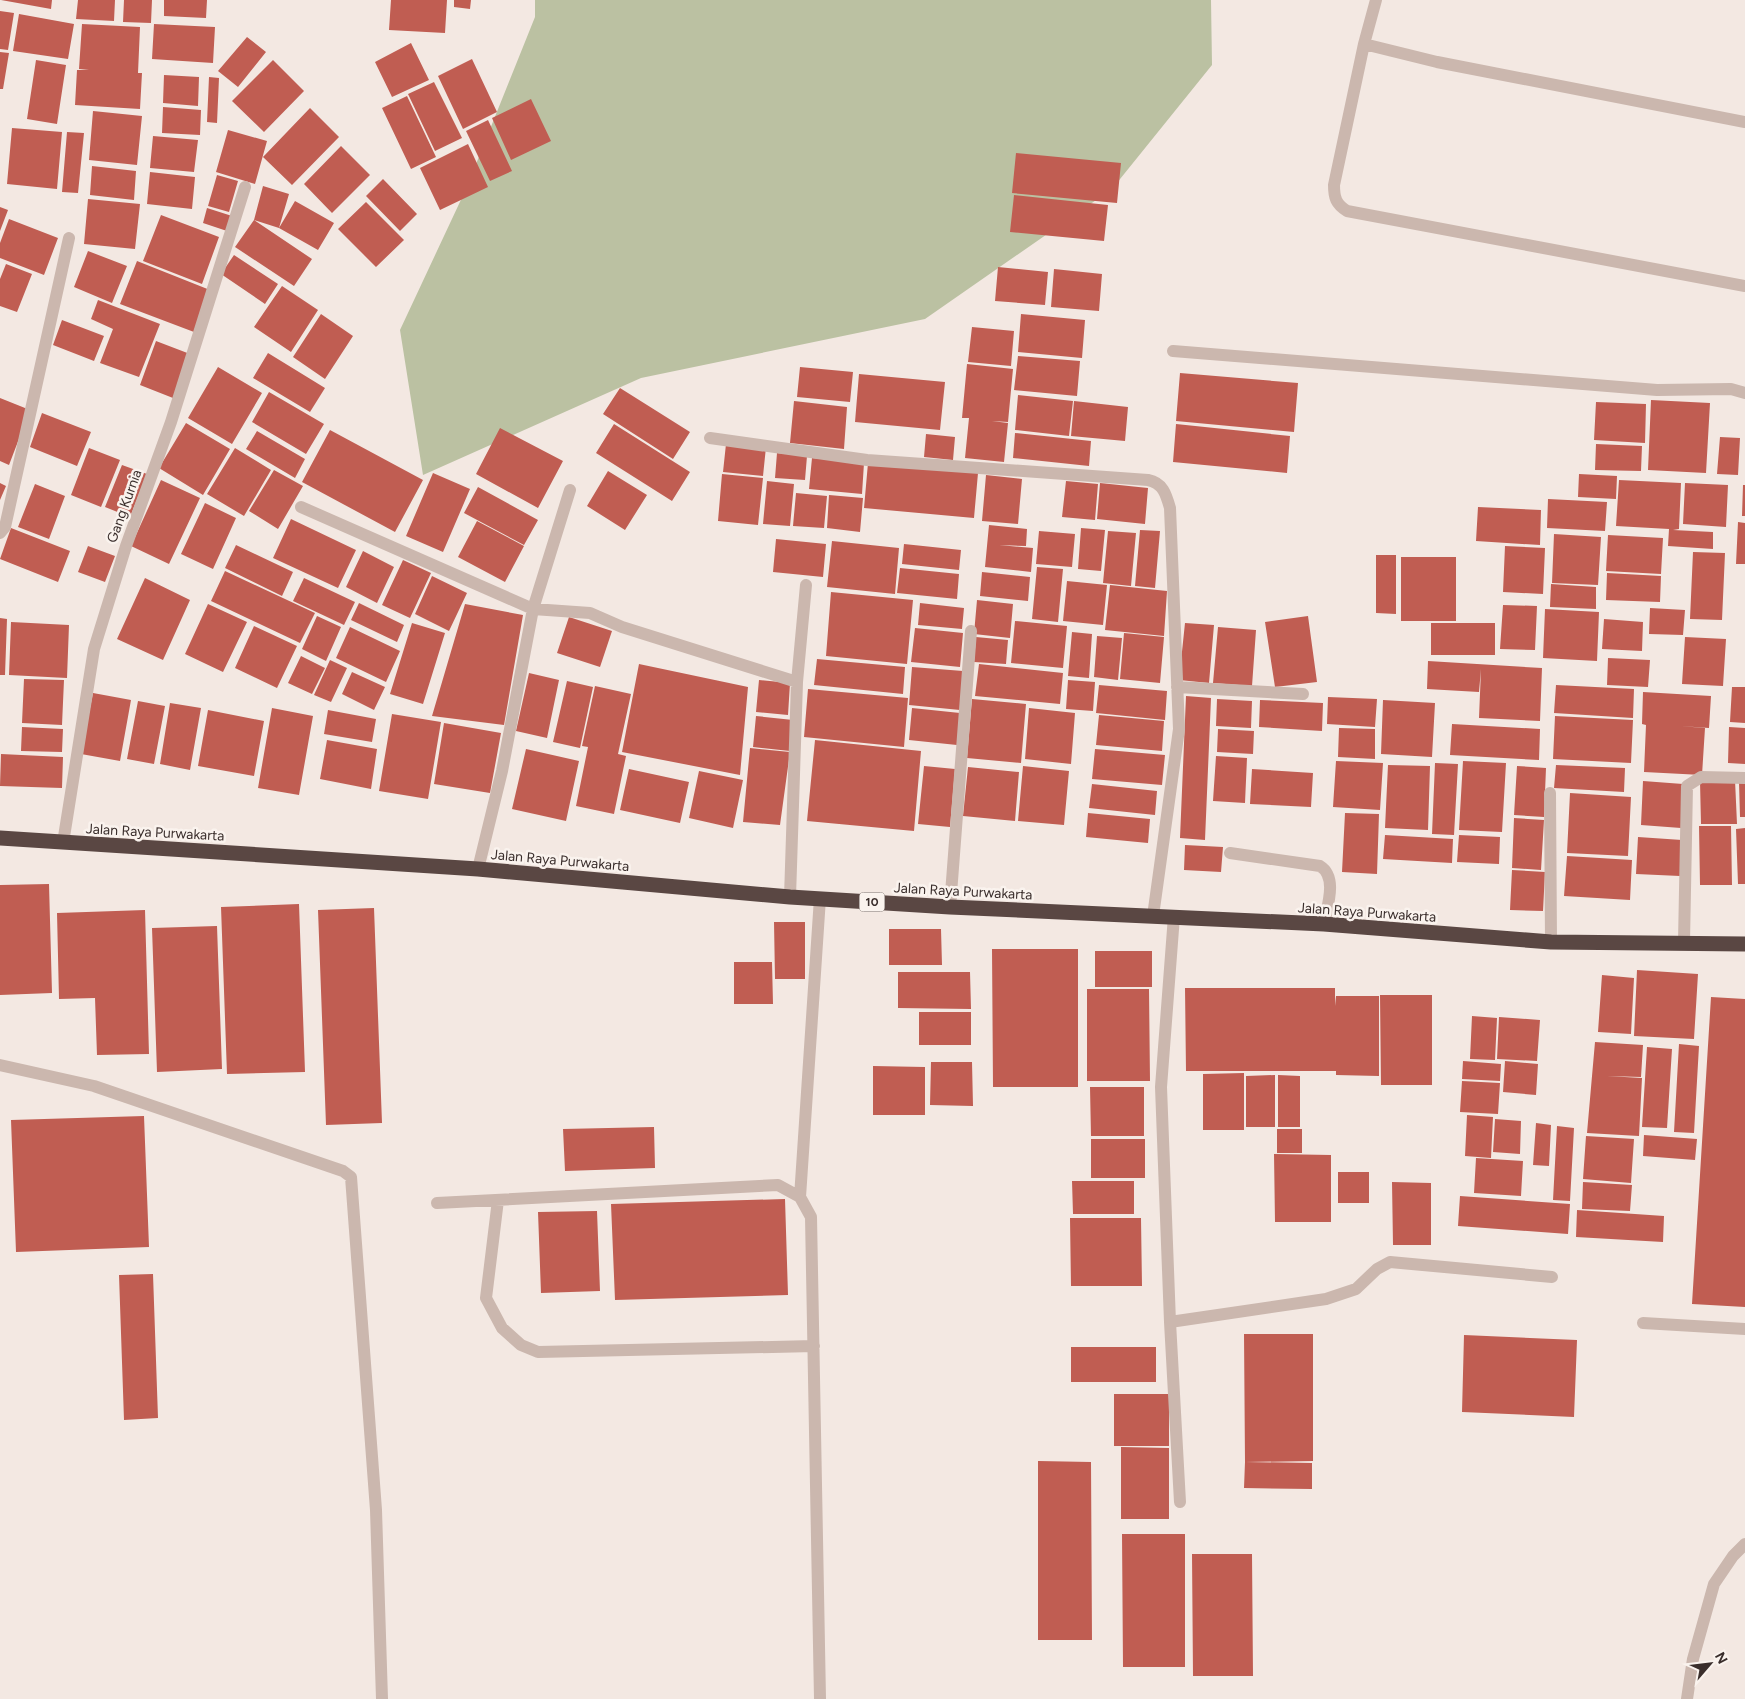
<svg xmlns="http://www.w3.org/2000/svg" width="1745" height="1699" font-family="Figtree,sans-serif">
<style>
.green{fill:#bbc1a2}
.building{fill:#c05d52}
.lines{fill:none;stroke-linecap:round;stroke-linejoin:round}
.minor{stroke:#cbb7ae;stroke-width:12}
.highway{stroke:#5a4743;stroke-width:15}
.labels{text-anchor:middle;stroke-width:5;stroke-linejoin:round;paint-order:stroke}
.shield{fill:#faf3ee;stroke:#746966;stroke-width:1}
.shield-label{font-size:12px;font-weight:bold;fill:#3a2e2c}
.street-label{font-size:14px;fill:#3a2e2c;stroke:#faf3ee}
</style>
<rect width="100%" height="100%" fill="#f3e8e2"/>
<!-- green -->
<path class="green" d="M535,0H1211L1212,65L1112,189L925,319L641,378L423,475L400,330L466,189L535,17Z"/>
<!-- building -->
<path class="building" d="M1,0H52L51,9Z
M78,0H115L114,21L76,19Z
M124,0H152L151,23L123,22Z
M164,0H207L206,18L164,16Z
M391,0H447L445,33L389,30Z
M454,0H471L470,9L454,7Z
M0,11L14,13L8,50L0,49Z
M19,14L74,24L68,59L13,51Z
M82,24L140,27L138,73H142L140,109L75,105L77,70H89L79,69Z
M154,24L215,27L213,63L152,59Z
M247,37L266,52L238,87L218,71Z
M411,43L429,80L392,97L375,62Z
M0,52L9,53L3,89H0Z
M472,59L497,112L463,129L438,76Z
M36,60L66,65L57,124L27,119Z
M273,60L304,91L264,132L232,101Z
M164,75L199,77L198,106L163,103Z
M209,77L219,78L217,123L207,122Z
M434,82L462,138L435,151L408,94Z
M407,96L436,157L411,169L382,108Z
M531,99L551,141L511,160L492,118Z
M163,107L201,110L200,135L162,133Z
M310,108L339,137L292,185L263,157Z
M93,111L142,116L137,165L89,160Z
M488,120L512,171L490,181L466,131Z
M12,128L62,132L57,189L7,184Z
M228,130L267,141L255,184L216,172Z
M67,132L84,133L78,193L62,192Z
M153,136L198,140L194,172L150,168Z
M468,144L488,187L440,210L420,168Z
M341,146L370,175L332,213L304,184Z
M1016,153L1121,163L1117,203L1012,193Z
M92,166L136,171L134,200L90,195Z
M150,172L195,177L192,209L147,204Z
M217,175L238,181L229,212L208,206Z
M383,179L417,214L400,231L366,196Z
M263,186L289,194L279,228L254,220Z
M1014,195L1108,205L1104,241L1010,232Z
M88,199L140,204L135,249L84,244Z
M295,201L334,223L318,250L279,228Z
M366,202L404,240L376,267L338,229Z
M0,207L8,210L0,231Z
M207,208L232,216L227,231L203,223Z
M161,215L219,237L202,284L143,261Z
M9,219L58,238L44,275L0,258V243Z
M254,220L312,259L294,286L235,247Z
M88,251L127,266L112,303L74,287Z
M234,255L278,284L265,304L221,274Z
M137,261L210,290L194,332L120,304Z
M6,264L32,274L17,312L0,306V279Z
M998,267L1048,272L1045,305L995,301Z
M1054,269L1102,274L1099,311L1051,307Z
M282,286L318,310L291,352L254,327Z
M98,300L160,324L139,377L100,363L113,329L91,319Z
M321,314L353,336L325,379L293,357Z
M1021,314L1085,320L1082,358L1018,352Z
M62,320L104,336L94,361L53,345Z
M972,327L1014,331L1011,366L968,362Z
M156,341L190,354L173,398L140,385Z
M268,353L325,388L310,412L253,378Z
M1018,356L1080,361L1077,396L1014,390Z
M967,364L1013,369L1008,422L992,421L1008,423L1004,462L965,458L969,418H962Z
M218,367L262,393L232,444L188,418Z
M800,367L853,372L850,402L797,397Z
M1180,373L1298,383L1294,432L1176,421Z
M859,374L945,382L940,430L855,422Z
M620,388L690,432L673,459L603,414Z
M269,392L324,424L306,454L252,422Z
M1018,395L1073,401L1069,436L1015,430Z
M0,398L30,410L9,465L0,461Z
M1651,400L1710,403L1706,473L1648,470Z
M794,401L847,407L844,449L790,443Z
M1074,401L1128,407L1125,441L1071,436Z
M1596,402L1646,404L1645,443L1594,440Z
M42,413L91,432L77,466L30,447Z
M186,423L230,449L203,495L159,468Z
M614,424L690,472L672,501L596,453Z
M1176,424L1290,436L1287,473L1173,462Z
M500,428L563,461L538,508L476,474Z
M330,430L423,480L395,532L302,482Z
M257,431L305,459L295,478L246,449Z
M1015,433L1091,441L1089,466L1013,458Z
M926,434L955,437L953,460L924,457Z
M1720,437L1740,438L1738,475L1717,474Z
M726,444L766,447L763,476L723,472Z
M1596,444L1642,446L1641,471L1595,470Z
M89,448L120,460L101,507L71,495Z
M235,448L271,470L244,516L207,494Z
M777,453L807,456L805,480L775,478Z
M812,458L864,463L862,494L809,489Z
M868,463L978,473L974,518L864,508Z
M122,465L147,474L130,517L105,507Z
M274,470L303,486L278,529L249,511Z
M608,471L647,495L625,530L587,506Z
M433,473L470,489L443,552L406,536Z
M722,474L763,478L758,525L718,521Z
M1579,474L1617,476L1616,499L1578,497Z
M986,475L1022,479L1018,524L982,521Z
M161,480L200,498L169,564L131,546Z
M1619,480L1681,483L1679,529L1673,530L1713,532V549L1668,546L1669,529L1616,526Z
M767,481L794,484L790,526L763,524Z
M1066,481L1098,484L1095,520L1062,517Z
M0,483L6,486L0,500Z
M1100,483L1148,488L1145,524L1097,519Z
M1685,483L1728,485L1726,527L1683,524Z
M35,484L65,496L49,539L18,527Z
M1743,485H1745V516H1742Z
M478,487L538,520L524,545L464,513Z
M796,493L827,496L824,528L793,526Z
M829,495L863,498L860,532L827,528Z
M1548,499L1607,502L1605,531L1547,528Z
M205,503L236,518L213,569L181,554Z
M1478,507L1541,510L1540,545L1476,541Z
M291,519L356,550L338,588L273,558Z
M477,521L524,546L505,582L458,557Z
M1738,522L1745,523V564H1736Z
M989,525L1027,529L1026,546L999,545L1033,548L1031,572L985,567Z
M11,528L70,551L58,582L0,559Z
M1081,528L1105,530L1101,571L1078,569Z
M1140,530L1160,531L1155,588L1135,586Z
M1039,531L1075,534L1072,567L1036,564Z
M1108,531L1136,533L1131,586L1103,583Z
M1554,534L1601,537L1598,585L1552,583Z
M1608,535L1663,538L1661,574L1606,571Z
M776,539L826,544L823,577L773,572Z
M832,541L899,548L895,594L827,587Z
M904,544L961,550L959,570L902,564Z
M236,545L293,572L282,596L225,568Z
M88,546L115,556L105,582L78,572Z
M1505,546L1545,548L1543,594L1503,592Z
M363,551L394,567L377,603L346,587Z
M1693,552L1725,553L1722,620L1690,619Z
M1376,555H1396V614L1376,613Z
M1401,557H1456V621H1401Z
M403,560L431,573L410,618L382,605Z
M1037,567L1063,569L1058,622L1032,619Z
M900,568L959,574L957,599L897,593Z
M225,571L315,613L300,643L211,601Z
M982,572L1030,577L1028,601L980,596Z
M1607,573L1661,576L1660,602L1606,600Z
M432,576L467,593L449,631L415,614Z
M145,578L190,600L163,660L117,639Z
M304,578L355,602L344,625L293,601Z
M1067,581L1107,585L1103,625L1063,621Z
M1551,584L1596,587V609L1550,607Z
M1110,585L1167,591L1164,636L1105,630Z
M831,592L913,600L907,664L826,656Z
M977,600L1013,604L1010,638L974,634Z
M359,603L404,625L397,642L351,620Z
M920,603L964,608L962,629L918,625Z
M208,604L247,622L223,672L185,654Z
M465,604L523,615L504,725L432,716Z
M1503,605L1537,606L1535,650L1500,649Z
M1650,608L1685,610L1683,635L1649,634Z
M1545,609L1599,612L1597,661L1543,658Z
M317,616L341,627L326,661L302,649Z
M1308,616L1317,682L1275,687L1265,622Z
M569,617L612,631L600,667L557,653Z
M0,618L7,619L5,675H0Z
M1604,619L1643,622L1642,651L1602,649Z
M1015,621L1067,626L1063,668L1011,663Z
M11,622L69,625L67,678L9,675Z
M412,623L445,633L423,704L390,694Z
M1185,623L1214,625L1209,683L1179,680Z
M1431,623H1495V655H1431Z
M254,626L297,646L277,688L235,668Z
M350,627L400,651L386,682L336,658Z
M1218,627L1256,630L1252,686L1213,683Z
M915,628L963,633L960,667L911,662Z
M1072,632L1092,634L1089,678L1068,676Z
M1124,633L1164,637L1160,683L1120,679Z
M1097,636L1122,638L1118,680L1094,677Z
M976,637L1008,640L1006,664L974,662Z
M1685,637L1726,639L1723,686L1682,684Z
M301,656L325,668L312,694L288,683Z
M1608,658L1650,660L1648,687L1607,685Z
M817,659L905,667L903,694L814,685Z
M330,660L347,668L331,702L314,695Z
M1428,661L1542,668L1540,721L1479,718L1481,669L1479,692L1427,689Z
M639,664L748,687L740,775L622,752Z
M979,664L1063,673L1060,704L975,696Z
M912,667L963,671L960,710L909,705Z
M352,672L385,687L374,710L342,694Z
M529,673L559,680L547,738L516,731Z
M24,679L64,680L62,725L22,723Z
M759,680L790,683L788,715L756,712Z
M1068,680L1095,682L1093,711L1066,709Z
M567,681L593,687L580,748L553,742Z
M1099,685L1167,691L1165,720L1096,713Z
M1556,685L1634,689L1633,718L1554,713Z
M595,686L631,694L618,754L626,756L614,814L576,806L588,747L582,746Z
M1732,687H1745V723L1730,722Z
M808,689L908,698L904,747L804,737Z
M1643,692L1711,696L1709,728L1680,726L1705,728L1702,775L1644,772L1646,725L1642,724Z
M93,693L131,700L120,761L81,754Z
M1186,696L1211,698L1205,840L1180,838Z
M1328,697L1377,699L1375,727L1327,724Z
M972,699L1026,704L1021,763L967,758Z
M1217,699L1252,701L1251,728L1216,726Z
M1260,700L1323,703L1322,731L1259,727Z
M1383,700L1435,703L1432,757L1381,754Z
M138,701L165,706L154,764L127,759Z
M170,703L201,708L190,770L160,764Z
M272,708L313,716L299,795L258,788Z
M912,708L960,713L957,745L909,740Z
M1029,708L1075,713L1071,764L1025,759Z
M208,710L264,721L254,776L198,766Z
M328,710L376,719L372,742L324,734Z
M392,714L441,722L428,799L379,791Z
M1099,715L1164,721L1162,751L1096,745Z
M756,716L793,720L790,751L753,747Z
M1555,716L1633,720L1631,763L1553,759Z
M444,723L501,733L490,793L434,784Z
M1452,724L1540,729L1539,760L1450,755Z
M22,727L63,729L62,752L21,751Z
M1729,727L1745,728V764L1728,763Z
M1339,728L1375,729V759L1338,757Z
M1218,729L1254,731L1253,754L1217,752Z
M327,740L377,749L371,789L320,779Z
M815,740L921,751L914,831L807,821Z
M750,748L790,752L780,825L743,822Z
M526,749L579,761L566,821L512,809Z
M1095,749L1165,755L1162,785L1092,779Z
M1,754L63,757L62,788L0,786Z
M1216,756L1247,758L1245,803L1213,801Z
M1336,761L1383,763L1380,810L1333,807Z
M1463,761L1506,763L1502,832L1459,830Z
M1435,763L1458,764L1454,835L1432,834Z
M1388,765L1430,766L1428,830L1385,828Z
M1556,765L1625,768L1624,792L1554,788Z
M924,766L955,769L950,827L918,824Z
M1023,766L1069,771L1064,825L1018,821Z
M1517,766L1546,768L1544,817L1514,815Z
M968,767L1019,772L1015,821L963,816Z
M629,769L689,782L680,823L620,810Z
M1252,769L1313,773L1311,807L1250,804Z
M699,771L743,780L733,828L689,818Z
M1735,780L1737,824H1701L1700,781Z
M1643,781L1683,784L1681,828L1641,825Z
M1739,782H1745V817H1740Z
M1092,784L1157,791L1155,815L1089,808Z
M1570,793L1631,797L1628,856L1567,853Z
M1088,813L1150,819L1148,843L1086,837Z
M1345,813L1379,814L1377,874L1342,872Z
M1514,818L1544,820L1541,870L1512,868Z
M1699,826H1731L1732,885H1700Z
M1745,828V884H1738L1736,829Z
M1385,835L1453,839L1452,863L1383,859Z
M1459,835L1500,837L1499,864L1457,862Z
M1638,837L1682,840L1680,876L1636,874Z
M1185,845L1223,847L1221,872L1184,870Z
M1567,856L1632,860L1630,900L1564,896Z
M1512,870L1545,872L1543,911L1510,910Z
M49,884L52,993L0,995V885Z
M299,904L305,1072L227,1074L221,907Z
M374,908L382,1123L326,1125L318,910Z
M145,910L149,1054L97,1055L95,998L59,999L57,913Z
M774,922H805V979H775Z
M217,926L222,1069L157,1072L152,928Z
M889,929H941L942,965H889Z
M992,949H1078V1087H993Z
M1095,951H1152V987H1095Z
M734,962H772L773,1004H734Z
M1637,970L1698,974L1694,1039L1634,1036Z
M898,972H970L971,1009L898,1008Z
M1602,975L1634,978L1631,1034L1598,1032Z
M1185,988H1335V1006L1336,996H1379V1076L1336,1075V1071H1186Z
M1087,989H1149L1150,1081H1087Z
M1380,995H1432V1085H1381Z
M1711,997L1745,999V1307L1692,1304Z
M919,1012H971V1045H919Z
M1472,1016L1497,1018L1495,1060L1470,1059Z
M1499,1017L1540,1020L1537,1061L1497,1059Z
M1595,1042L1643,1045L1641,1077L1607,1076L1642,1078L1639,1136L1587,1133Z
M1679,1044L1699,1046L1694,1133L1674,1132Z
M1647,1047L1672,1049L1667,1128L1642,1127Z
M1463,1061L1501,1064L1500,1081L1462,1079Z
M1505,1061L1538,1064L1536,1095L1503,1092Z
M931,1062H972L973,1106L930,1105Z
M873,1066L925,1067V1115H873Z
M1244,1073V1130H1203V1074Z
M1275,1075V1127H1246V1076Z
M1278,1075L1300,1076V1127H1278Z
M1462,1081L1500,1083L1498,1114L1460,1112Z
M1090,1087H1144V1136H1091Z
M1467,1115L1493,1117L1491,1158L1465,1156Z
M144,1116L149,1247L16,1252L11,1120Z
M1495,1119L1521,1121L1520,1154L1493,1152Z
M1536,1123L1551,1125L1549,1166L1533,1165Z
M1557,1126L1574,1128L1570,1201L1553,1200Z
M654,1127L655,1168L565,1171L563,1129Z
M1277,1129H1302V1153H1277Z
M1644,1135L1697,1139L1695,1160L1643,1156Z
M1586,1136L1634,1139L1631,1183L1583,1179Z
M1091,1139H1145V1178H1091Z
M1274,1154L1331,1155V1222H1275Z
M1476,1158L1523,1161L1521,1196L1474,1193Z
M1338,1172H1369V1203H1338Z
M1072,1181H1134V1214H1073Z
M1392,1182L1431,1183V1245H1393Z
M1583,1182L1632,1185L1630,1211L1582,1209Z
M1460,1196L1570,1204L1568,1234L1458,1226Z
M785,1199L788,1295L615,1300L611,1204Z
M1577,1210L1664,1216L1663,1242L1576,1237Z
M597,1211L600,1291L541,1293L538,1212Z
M1070,1218H1141L1142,1286H1071Z
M153,1274L158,1418L124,1420L119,1275Z
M1244,1334H1313V1461L1245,1462Z
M1464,1335L1577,1340L1574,1417L1462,1412Z
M1071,1347H1156V1382H1071Z
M1114,1394H1169V1446H1114Z
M1121,1447L1169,1448V1519H1121Z
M1038,1461L1091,1462L1092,1640H1038Z
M1245,1462L1312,1463V1489L1244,1488Z
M1122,1534H1185V1667H1123Z
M1192,1554H1252L1253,1676H1193Z"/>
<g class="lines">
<!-- minor -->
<path class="minor" d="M1376,0L1364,44L1437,62L1745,122
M1364,44L1334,185C1334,198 1336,204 1347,211L1745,286
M1173,351L1657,390L1731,389L1745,393
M710,438L867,460L1148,480C1163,483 1166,494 1170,508L1179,729L1153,916
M301,507L533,609L590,613L622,627L797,682
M0,533L5,527L69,238
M1177,687L1303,694
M1550,793L1551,942
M63,843L94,649L126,546L171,422L245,187
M1230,853L1320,866C1338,877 1327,907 1324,924
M478,869L502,771L533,609L570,490
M790,897L797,682L806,585
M950,907L971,631
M1174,916L1161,1087L1170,1322L1180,1502
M1684,942L1687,786L1701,777L1745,778
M0,1065L94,1086L343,1171L351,1177L376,1510L382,1699
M800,1197L820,898
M498,1200L486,1298L502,1328L521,1345L538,1352L814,1346
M437,1203L778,1185L800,1197L811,1217L820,1699
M1170,1322L1326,1299L1356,1289L1377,1269L1390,1262L1552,1277
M1643,1323L1745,1329
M1687,1699L1693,1659L1714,1584L1733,1556L1745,1544"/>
<!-- highway -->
<path class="highway" d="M0,838L478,869L790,897L950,907L1324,924L1551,942L1745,944"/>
</g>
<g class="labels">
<!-- shield labels -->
<rect class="shield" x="859.5" y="892.5" width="25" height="19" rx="4"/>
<g class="shield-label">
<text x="872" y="906">10</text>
</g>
<!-- street labels -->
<g class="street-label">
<text transform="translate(124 506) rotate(-70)" y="5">Gang Kurnia</text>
<text transform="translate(155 832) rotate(3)" y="5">Jalan Raya Purwakarta</text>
<text transform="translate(560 860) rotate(5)" y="5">Jalan Raya Purwakarta</text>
<text transform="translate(963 891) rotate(3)" y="5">Jalan Raya Purwakarta</text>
<text transform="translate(1367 912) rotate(4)" y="5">Jalan Raya Purwakarta</text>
</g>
</g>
<!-- north arrow -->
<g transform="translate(1710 1664) rotate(62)" stroke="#faf3ee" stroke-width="4" paint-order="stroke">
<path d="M0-4L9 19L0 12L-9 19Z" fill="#3a2e2c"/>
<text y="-8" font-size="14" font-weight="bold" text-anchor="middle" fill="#3a2e2c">N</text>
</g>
</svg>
